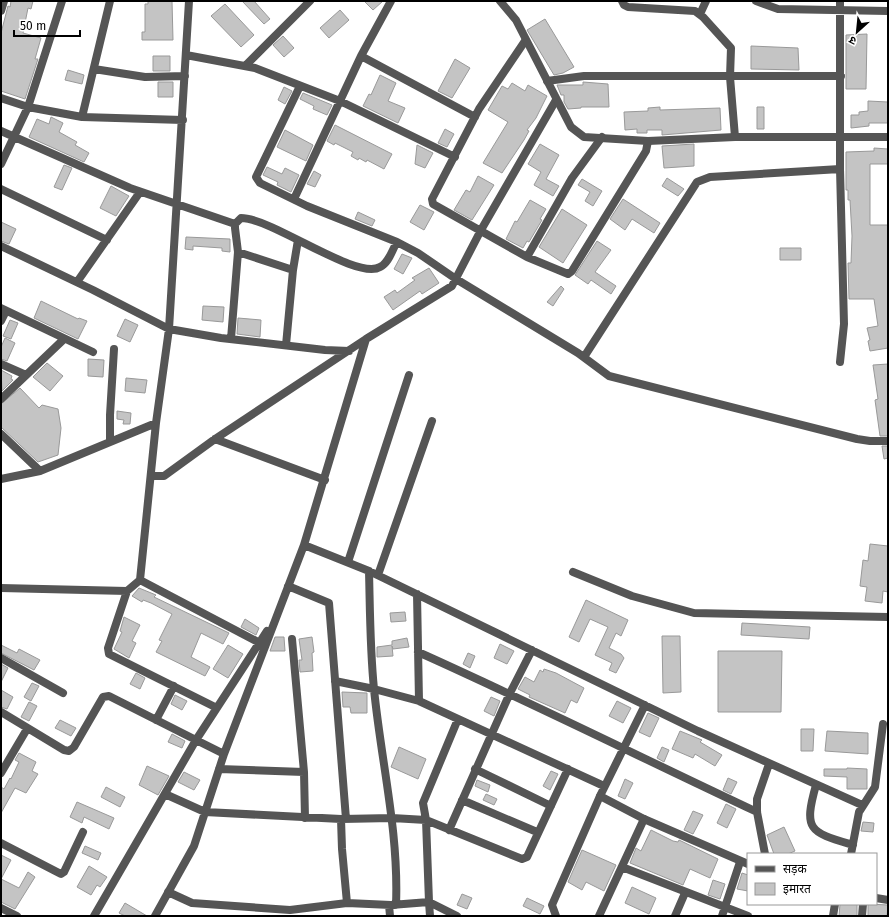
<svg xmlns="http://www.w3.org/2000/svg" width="889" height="917" font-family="'Fira Sans','Noto Sans Devanagari',sans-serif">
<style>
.building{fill:#c4c4c4;stroke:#999}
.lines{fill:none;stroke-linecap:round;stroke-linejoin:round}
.minor{stroke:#555;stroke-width:8}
.tertiary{stroke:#555;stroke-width:8}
</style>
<rect width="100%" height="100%" fill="#fff"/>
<!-- building -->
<path class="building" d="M11,1H33L31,9L28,8L23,33L41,38L35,59H38L25,99L1,91V33L8,6L10,7Z
M148,1H172L173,40H142V32H145V4H148Z
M242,1H254L270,19L264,24Z
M364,1H383L373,10Z
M225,4L254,35L241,47L211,16Z
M340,10L349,20L329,38L320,28Z
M545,19L574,67L563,73L554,75L527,30Z
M867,34L866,89H846V35Z
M283,36L294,48L284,57L273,45Z
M751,46L798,48L799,70L751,69Z
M153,56H170V71H153Z
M455,59L470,68L452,98L438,91Z
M68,70L84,75L82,84L65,80Z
M380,75L396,83L388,101L405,108L398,123L363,106L369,94L371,95Z
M158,82H173V97H158Z
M583,82L608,84L609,107H581V108L568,109L564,102V95H561L557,85H583Z
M512,83L525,91L528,85L547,96L536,118L527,130L529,131L524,140L502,173L483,163L508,122L488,110L502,86L508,89Z
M284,87L292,91L285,104L278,100Z
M303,93L332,105L327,115L313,109L314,106L300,99Z
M868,101L888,102V123H869V126L851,128V115H859V112L868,111Z
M660,107V110L720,108L721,130L662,135V130H647V133H637V129L625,130L624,112L648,111V108Z
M757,107H764V129H757Z
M51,117L63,123L59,132L77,142L75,145L89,153L84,162L29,137L37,119L49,124Z
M335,125L392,154L384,169L367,160L366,162L359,158L358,160L351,156L353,152L335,143L334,145L327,141Z
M445,129L454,134L447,147L438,143Z
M285,130L313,145L306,161L277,147Z
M540,144L559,155L546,179L559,186L553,196L534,185L541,172L528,164Z
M694,144V166L664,168L662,146Z
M417,145L433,153L425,168L415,164Z
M874,148L888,149V164H870V225H888V348L870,351L868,341L870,340L867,328L878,326L874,299H849L848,263H851L852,236L850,200H848V190H846V152L874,151Z
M64,165L72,168L62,190L54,187Z
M267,167L282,174L285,168L299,175L291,192L277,185L278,182L263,175Z
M314,171L321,175L315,187L307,184Z
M478,176L494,185L472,220L454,210L466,190L470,192Z
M667,178L684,189L678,196L662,186Z
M582,179L602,191L593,206L585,201L590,192L578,185Z
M111,186L129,196L116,216L100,208Z
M623,199L660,223L654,233L632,219L625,230L610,219Z
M530,200L546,209L540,219L542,220L529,242L527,241L523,248L506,239L515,221L517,222Z
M420,205L434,212L424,230L410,222Z
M562,209L587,225L563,263L539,247Z
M358,212L375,220L372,226L355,219Z
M1,222L16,229L9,244L1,241Z
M186,237L230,239V252L222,251V248L193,246V250L185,249Z
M597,241L611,250L595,272L616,286L611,294L591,280L588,284L575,275Z
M780,248H801V260H780Z
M402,254L412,258L403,274L394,269Z
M429,268L439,283L422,294L420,291L393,310L384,297L395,290L397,293L415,280L412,278Z
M561,286L564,289L553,306L547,302Z
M41,301L78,319L79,318L87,321L78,339L34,318Z
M203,306L224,307L223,322L202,320Z
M238,318L261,320L260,337L237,334Z
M125,319L138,325L130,342L117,336Z
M10,320L18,323L11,339L3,336Z
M5,338L15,343L7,361L1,359V347Z
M88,359L104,360L103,377L88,376Z
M47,363L63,376L50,391L33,377Z
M888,364V436H880L875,400L878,399L873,365Z
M1,370L12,376L11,379L13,380L2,391Z
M126,378L147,380L145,393L125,391Z
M20,388L39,408L42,405L58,409L61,428L58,455L38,462L1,427V404Z
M117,411L131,413L130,424H123L124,420L117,419Z
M882,446H888V458L884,459Z
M870,544L888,546V592L883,591L882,603L865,601L867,587L860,586L863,560L868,561Z
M139,588L156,595L154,597L229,633L223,644L201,633L191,657L210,667L205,676L156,652L162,641L159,640L172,614L151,603L143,600L142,602L132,596Z
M586,600L628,620L621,636L616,633L609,648L621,654L624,658L616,673L609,670L612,663L595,655L608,627L590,619L579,642L569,637Z
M405,612L406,621L391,622L390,613Z
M124,617L140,625L132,641L136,643L129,658L114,649L122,632L120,631Z
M245,619L259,628L256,635L241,627Z
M742,623L810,627L809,639L741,635Z
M662,636H680L681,692L663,693Z
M275,637H284L285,651H270Z
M312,637L314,652L312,653L313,671L300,672L299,660H302L299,639Z
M407,638L409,647L393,649L392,646L393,656L377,657V647L392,645V641Z
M500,644L514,651L507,664L494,658Z
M1,645L17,653L19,649L40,660L34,670L1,653Z
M228,645L243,654L228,678L213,669Z
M718,651H782L781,712H718Z
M468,653L475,656L470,668L463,664Z
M1,664L8,668L1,682Z
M544,669L556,673L584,688L577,703L571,700L565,713L529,697L530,695L518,689L525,677L534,682L540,670L543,672Z
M136,673L145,678L140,689L130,684Z
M32,683L39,686L31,701L24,697Z
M1,690L13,697L7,709L1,707Z
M342,692L367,693V713H351L350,707H343Z
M175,695L187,701L182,710L171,704Z
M491,697L500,701L494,716L484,711Z
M617,701L631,708L623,723L609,716Z
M29,702L37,706L29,721L21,717Z
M648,713L659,718L650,737L639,732Z
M60,720L76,728L71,736L55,728Z
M801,729H814L813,751H801Z
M680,731L702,740L700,742L722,755L715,766L695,754L693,758L672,749Z
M827,731L868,733V754L825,751Z
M172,734L185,741L182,748L168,742Z
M399,747L426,759L418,779L391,767Z
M662,747L669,750L664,762L657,758Z
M19,753L36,762L32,771L38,774L26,793L15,788L1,813V787L4,789L10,778L11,779L19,762L15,760Z
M147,766L169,776L158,795L139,785Z
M847,768L867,769V789H847V777L824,776V769H847Z
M551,771L558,774L550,790L543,786Z
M184,772L200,780L194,790L178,782Z
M728,778L737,782L731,794L723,790Z
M625,779L633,783L625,799L618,796Z
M477,780L490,785L488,792L475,786Z
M106,787L125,797L120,807L101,797Z
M486,794L497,799L494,805L483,800Z
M77,802L114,818L109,829L84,817L82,823L70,817Z
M726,804L736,809L727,828L717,823Z
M693,811L703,815L693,834L684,830Z
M863,822L874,823L873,832L861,831Z
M784,827L795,851L788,854H774L767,835Z
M651,830L673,841L678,842L679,840L718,859L710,878L690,869L683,885L630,863L636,848L641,851Z
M85,846L101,853L98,860L82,853Z
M582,850L616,865L604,891L586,882L582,890L568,882Z
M1,855L11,860L1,879Z
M89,866L107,877L100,887L97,885L91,895L77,887Z
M28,872L35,877L15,909L1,902V879L19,888Z
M742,873L748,875V891L737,889Z
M713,880L725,884L720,899L708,895Z
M632,887L656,898L649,914L625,903Z
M462,894L472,898L467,909L457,905Z
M527,898L544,906L540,914L523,906Z
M125,903L147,916H125L119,913Z
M840,904H857V916H839Z
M868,904L888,905L887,916H868Z"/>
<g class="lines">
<!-- minor -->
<path class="minor" d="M622,1L624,5L628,7L695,11L703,17L731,48L730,77L735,137
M756,1L778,9L888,11
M1,11L4,1
M700,14L706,1
M525,41L479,109L432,199L433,204L527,257L568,274L572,271L646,151L648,141
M186,55L255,68L340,101L455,157
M361,56L475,117
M246,65L310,1
M94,69L145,77L185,76
M547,81L584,76H841
M300,86L256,177L260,183L307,206L397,242L418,253L456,279L578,353L609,376L857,439L870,441H888
M1,98L28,107L82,117L183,120
M82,117L110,1
M1,131L130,188L235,224
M1,164L28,107L62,1
M1,189L107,240
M294,199L361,56L391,1
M1,246L93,290L169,329L221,338L325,350L349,351
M238,252L293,270
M527,257L572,178L602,137
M77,282L140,192
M1,308L93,352
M1,321L6,311
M231,339L238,252L235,228V224L241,218C272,218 357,281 380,267C389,263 392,250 397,242
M286,345L293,270L298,240
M584,357L697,182L710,177L840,169
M840,362L844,324L840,169V1
M1,364L26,375
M1,399L63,340
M156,423L169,329L189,1
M1,434L40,471
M215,439L325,480
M110,441V415L114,349
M151,476H164L215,439L366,339
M1,479L40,471L156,423L140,580L127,591L1,588
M304,545L369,571L698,731L862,805
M348,562L409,375
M369,571C370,610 370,650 374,689C381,761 399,832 396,905
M573,572L632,596L694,613L888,617
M378,575L432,421
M140,580L260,643
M288,586L329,603L346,819
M127,591L108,648L109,654L217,708
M417,594L419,701L604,786
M292,639L304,772L305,818
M418,652C532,703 644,759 757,812
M1,658L63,693
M335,681L374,689L419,701
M1,712L64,750L69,751L74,747L103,697L109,696L196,740L267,631
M458,719L423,803L426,820L522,859L527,857L568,769
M156,720L174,686
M219,769L304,772
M475,769L551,806
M1,773L27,729
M816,785C803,831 810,832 853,845
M165,794L205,812L341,819L342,849L347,903L391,905L429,902L430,916
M600,796L645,705
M462,800L537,832
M342,819L392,818L426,820L429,902L457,916
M449,830L510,693L532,650
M1,843L61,874L64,872L83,832
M765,854L757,812V799L769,764
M851,854L859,812L875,787L883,724
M622,867L748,916
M168,892L192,903L290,910L347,903
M389,905L390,916
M1,908L17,916
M94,916L196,740L224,754
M155,916L194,846L224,754L304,545L366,339L452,286L481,230L556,100
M599,916L644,819
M675,916L685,893
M722,916L740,862
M833,916L835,904
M862,916L863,904"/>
<!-- tertiary -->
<path class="tertiary" d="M500,1L516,20L571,127L584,137L648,141L735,137H888
M876,898L888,900
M556,916L552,905L600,796L644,819L748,864"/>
</g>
<!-- border -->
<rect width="889" height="917" fill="none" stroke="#000000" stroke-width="4"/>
<!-- legend -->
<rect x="747" y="853" width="130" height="52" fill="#ffffff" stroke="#999999"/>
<rect x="755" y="866" width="20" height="6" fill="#555555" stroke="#999999"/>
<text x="783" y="873" font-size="12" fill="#000000">सड़क</text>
<rect x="755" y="883" width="20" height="12" fill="#c4c4c4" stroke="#999999"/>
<text x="783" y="893" font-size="12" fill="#000000">इमारत</text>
<!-- north arrow -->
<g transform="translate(857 32) rotate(207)" stroke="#ffffff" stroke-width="3" paint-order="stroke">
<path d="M0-3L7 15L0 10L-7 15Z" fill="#000000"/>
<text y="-6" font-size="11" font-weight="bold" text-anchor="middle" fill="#000000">उ</text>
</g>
<!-- scale -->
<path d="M14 30v6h66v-6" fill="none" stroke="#000000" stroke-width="2"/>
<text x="20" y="30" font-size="12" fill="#000000" stroke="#ffffff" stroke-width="3" paint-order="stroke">50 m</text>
</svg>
